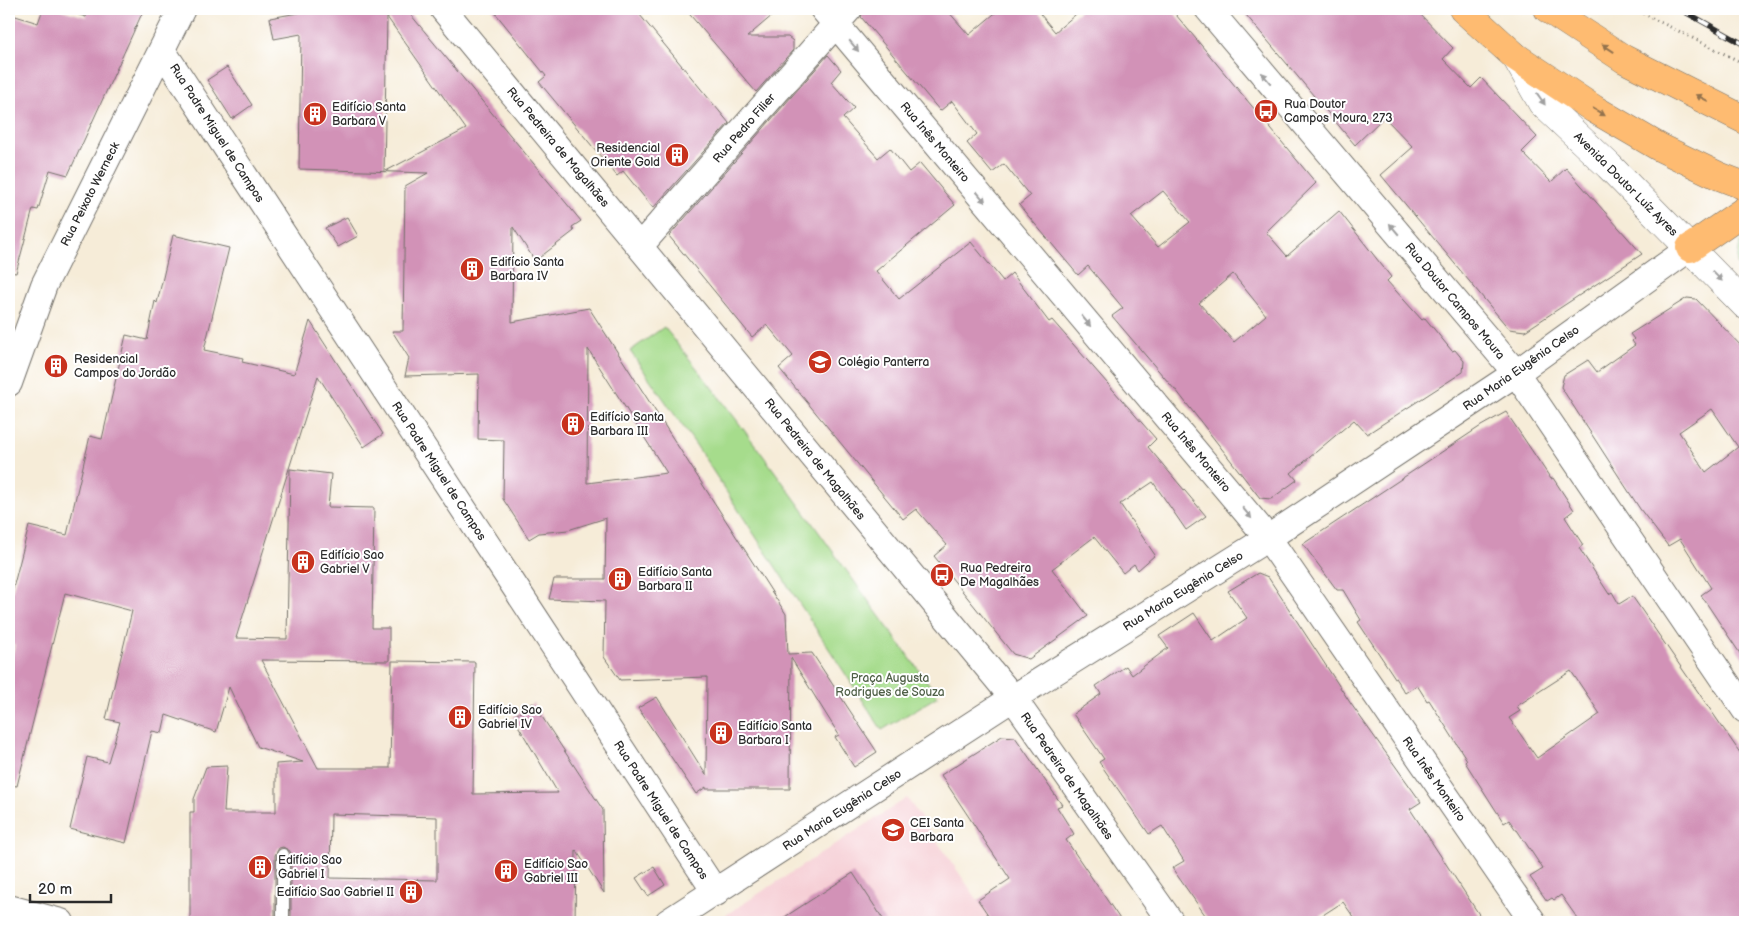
<svg xmlns="http://www.w3.org/2000/svg" width="1754" height="931" font-family="'Balsamiq Sans',sans-serif">
<style>
.built{fill:#f6cfd5}
.green{fill:#a6dc8c;stroke:#68845c}
.building{fill:#d292b7;fill-rule:evenodd}
.lines{fill:none;stroke-linecap:round;stroke-linejoin:round}
.service-casing{stroke:#726f68;stroke-width:14}
.minor-casing{stroke:#726f68;stroke-width:28}
.tertiary-casing{stroke:#726f68;stroke-width:29}
.trunk-casing{stroke:#726f68;stroke-width:29}
.path{stroke:#726f68;stroke-width:3;stroke-dasharray:1 4;stroke-linecap:butt}
.service{stroke:#fff;stroke-width:12}
.minor{stroke:#fff;stroke-width:26}
.tertiary{stroke:#fff;stroke-width:28}
.trunk{stroke:#febb71;stroke-width:28}
.rail-casing{stroke:#2b2b2b;stroke-width:5.5}
.rail{stroke:#fff;stroke-width:4;stroke-dasharray:11;stroke-linecap:butt}
.oneway{fill:#a0a0a0}
.oneway2{fill:#94734e}
.labels{text-anchor:middle;stroke-width:4;stroke-linejoin:round;paint-order:stroke}
.poi-label{font-size:12px;fill:#2b2b2b;stroke:#fff;text-anchor:start}
.street-label{font-size:12px;fill:#2b2b2b;stroke:#fff}
.park-label{font-size:12px;fill:#506048;stroke:#fff}
</style>
<rect width="100%" height="100%" fill="#fff"/>
<filter id="ink" filterUnits="userSpaceOnUse"><feTurbulence type="fractalNoise" baseFrequency=".02" numOctaves="2"/><feDisplacementMap in="SourceGraphic" scale="10" xChannelSelector="R" yChannelSelector="G"/><feConvolveMatrix kernelMatrix="1 2 1 2 8 2 1 2 1" color-interpolation-filters="sRGB"/></filter>
<filter id="wash" filterUnits="userSpaceOnUse"><feTurbulence type="fractalNoise" baseFrequency=".0096" numOctaves="4" result="noise"/><feDisplacementMap in="SourceGraphic" scale="20" xChannelSelector="R" yChannelSelector="G"/><feGaussianBlur stdDeviation="1.12" result="paint"/><feColorMatrix in="noise" values="0 0 0 0 0 0 0 0 0 0 0 0 0 0 0 0 0 1.4 0 .05"/><feComposite in="paint" operator="in"/></filter>
<g filter="url(#wash)">
<rect width="100%" height="100%" fill="#f6ecd8"/>
<!-- built -->
<path class="built" d="M907,798L993,922H715Z"/>
<!-- green -->
<path class="green" d="M1745,238V279L1737,264L1740,242Z
M664,327C761,446 846,573 938,696L882,730L696,445L630,351Z"/>
<g id="blocks">
<!-- building -->
<path class="building" d="M43,9H59L86,17L88,9H144L68,175L50,170L38,210L33,209L16,273L9,272V14L38,23Z
M320,9H406L581,221L572,227L574,231L535,261L513,227L512,322L589,308L786,614L788,654L812,653L877,752L854,767L835,737L839,735L791,658L790,789H706V787L696,794L638,708L657,697L706,775L707,677L620,680L604,657L605,601L549,599L554,579H605L606,518L568,530L539,533L529,539L503,499L504,440L478,439L479,374L405,376L409,358L392,331H403L405,186L428,173L299,169L301,34L274,39L270,18ZM387,17L466,129L384,172ZM588,349L667,473L587,483Z
M492,9H635L729,123L653,208L623,171L617,176L539,82L546,76Z
M685,9H780L747,37H788L793,41V50L756,92Z
M864,9H946L969,35L1000,9H1036L1055,32L1082,9H1171L1316,183L1266,232L1287,256L1339,211L1391,277L1387,281L1422,320L1425,318L1452,351L1455,350L1464,361L1463,372L1367,434L1354,420L1291,473L1297,480L1271,499L1260,498L1176,390H1175L1112,316L1123,308L1088,266L1078,275L1019,205L1030,196L1004,164L992,173L967,143L977,134L952,101L940,111L861,17ZM1163,191L1190,222L1158,247L1131,216ZM1233,274L1266,315L1234,342L1199,303Z
M1241,9H1415L1453,48L1443,59L1471,88L1481,78L1537,137L1522,152L1551,182L1566,168L1642,254L1525,331L1509,329L1381,175L1413,147L1384,117L1355,145Z
M828,55L841,70L831,82L854,108L843,118L878,158L890,148L909,172L920,163L955,205L876,271L899,299L971,242L1003,281L1012,273L1049,322L1052,320L1156,439L1148,447L1206,516L1186,530L1153,482L1120,504L1155,555L1138,570L1134,564L1123,573L1094,537L1052,569L1088,616L1029,659L1013,654L934,556L947,545L916,509L903,519L779,368L793,356L767,325L752,337L669,236Z
M227,67L252,105L232,119L207,80Z
M347,217L358,236L338,247L325,228Z
M173,235L229,248L204,350L243,358L242,362L294,374L310,321L383,434L364,447L318,376L236,638L287,639L290,469L331,474L328,507L374,508L372,628H389V661L261,660L318,768H390L392,661L475,662L473,794L558,793L513,717L533,703L603,810L604,893L576,850L575,922H291V855L290,851L283,847L279,848L275,855V922H190V812H194V799L206,767L227,766L224,812H276V764L303,762L258,747L229,687L216,732L166,715L162,733L152,731L126,843L70,829L87,757L108,762L120,722L106,719L132,611L65,593L17,786L9,785V669L15,645L9,643V604L29,526L67,535L90,436L102,439L126,335L147,340L155,301L157,303ZM331,814L437,817V880L330,878Z
M1687,298L1696,299L1745,350V661L1701,595L1711,588L1680,539L1668,546L1640,509L1561,387L1564,375L1588,360L1597,372L1635,345L1632,341L1634,339L1630,334ZM1712,409L1738,447L1706,472L1679,432Z
M1506,412L1551,479L1553,478L1574,510L1565,517L1583,545L1579,548L1609,594L1612,592L1619,604L1632,596L1745,760V922H1580L1561,895L1554,900L1552,898L1547,901L1530,877L1543,869L1517,830H1516L1509,820L1504,823L1465,762L1467,760L1429,700L1427,701L1417,685L1405,693L1358,622L1361,620L1343,590H1337L1303,544L1481,426ZM1571,671L1600,714L1537,758L1509,718L1520,711L1517,706Z
M1258,573L1268,577L1351,704L1421,802L1410,809L1484,922H1357L1343,902L1312,922H1210L1172,868L1184,861L1162,826L1149,834L1099,762L1104,759L1073,714L1101,694L1096,686L1126,666L1132,675L1168,648L1159,636L1194,613L1213,641L1247,618L1228,591Z
M1002,736L1015,737L1062,805L1057,807L1074,834L1066,840L1122,922H993L978,900L1010,879L941,775Z
M654,867L665,885L648,896L636,878Z
M853,873L885,922H777L811,900Z"/>
</g>
</g>
<g filter="url(#ink)">
<use href="#blocks" fill-opacity="0" stroke="#726f68" stroke-width="1"/>
<g class="lines">
<!-- service casing -->
<g class="service-casing">
<path id="service" d="M283,855V922"/>
</g>
<!-- minor casing -->
<g class="minor-casing">
<path id="minor" d="M443,9L1013,698L1171,922
M823,9L1268,538L1533,922
M1208,9L1516,373L1745,710
M162,50L716,893
M640,246L849,9
M9,383L44,285L182,9
M9,908L61,922
M668,922L1013,698L1268,538L1516,373L1690,248"/>
</g>
<!-- tertiary casing -->
<g class="tertiary-casing">
<path id="tertiary" d="M1516,57L1542,103L1609,166L1745,305"/>
</g>
<!-- trunk casing -->
<g class="trunk-casing">
<path id="trunk" d="M1463,9L1516,57L1594,109L1659,147L1719,176L1745,186
M1548,9L1624,59L1745,120
M1690,248L1745,210"/>
</g>
<!-- path -->
<path class="path" d="M1634,9L1745,64"/>
<!-- service -->
<use href="#service" class="service"/>
<!-- minor -->
<use href="#minor" class="minor"/>
<!-- tertiary -->
<use href="#tertiary" class="tertiary"/>
<!-- trunk -->
<use href="#trunk" class="trunk"/>
<!-- rail casing -->
<g class="rail-casing">
<path id="rail" d="M1680,9L1745,45"/>
</g>
<!-- rail -->
<use href="#rail" class="rail"/>
</g>
<!-- one-way arrows -->
<defs><path id="oneway-solid" d="M-6-.8H1V-3.2L6.5 0L1 3.2V.8H-6Z" transform="scale(1.25)"/></defs>
<g class="oneway">
<use href="#oneway-solid" transform="translate(854 46) rotate(50)"/>
<use href="#oneway-solid" transform="translate(1266 78) rotate(-130)"/>
<use href="#oneway-solid" transform="translate(1541 99) rotate(55)"/>
<use href="#oneway-solid" transform="translate(981 197) rotate(50)"/>
<use href="#oneway-solid" transform="translate(1394 229) rotate(-130)"/>
<use href="#oneway-solid" transform="translate(1717 276) rotate(45)"/>
<use href="#oneway-solid" transform="translate(1086 321) rotate(50)"/>
<use href="#oneway-solid" transform="translate(1247 513) rotate(50)"/>
</g>
<g class="oneway2">
<use href="#oneway-solid" transform="translate(1608 48) rotate(-146)"/>
<use href="#oneway-solid" transform="translate(1702 98) rotate(-153)"/>
<use href="#oneway-solid" transform="translate(1599 112) rotate(31)"/>
</g>
</g>
<!-- icons -->
<defs>
<g id="bus-disc" transform="scale(1.25)"><circle r="9.5" fill="#c8321e" stroke="#fff"/><path d="M-5-6H5V4H4V6H2V4H-2V6H-4V4H-5ZM-3.5-4V0h7V-4ZM-3.5 1.2v1.5H-2V1.2ZM2 1.2v1.5H3.5V1.2Z" fill="#fff"/></g>
<g id="building-disc" transform="scale(1.25)"><circle r="9.5" fill="#c8321e" stroke="#fff"/><path d="M-4-6H4V6H1V3H-1V6H-4ZM-2.5-4.3h1.7v1.8h-1.7ZM.8-4.3h1.7v1.8H.8ZM-2.5-1h1.7V.8h-1.7ZM.8-1h1.7V.8H.8Z" fill="#fff"/></g>
<g id="school-disc" transform="scale(1.25)"><circle r="9.5" fill="#c8321e" stroke="#fff"/><path d="M0-5L7-2L0 1L-7-2ZM-4 1L0 2.5L4 1V4Q0 6-4 4Z" fill="#fff"/></g>
</defs>
<g fill-rule="evenodd">
<use href="#bus-disc" x="1266" y="111"/>
<use href="#building-disc" x="315" y="114"/>
<use href="#building-disc" x="677" y="155"/>
<use href="#building-disc" x="472" y="269"/>
<use href="#school-disc" x="820" y="362"/>
<use href="#building-disc" x="56" y="366"/>
<use href="#building-disc" x="573" y="424"/>
<use href="#building-disc" x="303" y="562"/>
<use href="#bus-disc" x="942" y="575"/>
<use href="#building-disc" x="620" y="579"/>
<use href="#building-disc" x="460" y="717"/>
<use href="#building-disc" x="721" y="733"/>
<use href="#school-disc" x="893" y="830"/>
<use href="#building-disc" x="260" y="867"/>
<use href="#building-disc" x="506" y="871"/>
<use href="#building-disc" x="411" y="892"/>
</g>
<g class="labels">
<!-- poi labels -->
<g class="poi-label">
<text x="1284" y="108">Rua Doutor<tspan x="1284" dy="14">Campos Moura, 273</tspan></text>
<text x="332" y="111">Edifício Santa<tspan x="332" dy="14">Barbara V</tspan></text>
<text x="660" y="152" text-anchor="end">Residencial<tspan x="660" dy="14">Oriente Gold</tspan></text>
<text x="490" y="266">Edifício Santa<tspan x="490" dy="14">Barbara IV</tspan></text>
<text x="74" y="363">Residencial<tspan x="74" dy="14">Campos do Jordão</tspan></text>
<text x="838" y="366">Colégio Panterra</text>
<text x="590" y="421">Edifício Santa<tspan x="590" dy="14">Barbara III</tspan></text>
<text x="320" y="559">Edifício Sao<tspan x="320" dy="14">Gabriel V</tspan></text>
<text x="960" y="572">Rua Pedreira<tspan x="960" dy="14">De Magalhães</tspan></text>
<text x="638" y="576">Edifício Santa<tspan x="638" dy="14">Barbara II</tspan></text>
<text x="478" y="714">Edifício Sao<tspan x="478" dy="14">Gabriel IV</tspan></text>
<text x="738" y="730">Edifício Santa<tspan x="738" dy="14">Barbara I</tspan></text>
<text x="910" y="827">CEI Santa<tspan x="910" dy="14">Barbara</tspan></text>
<text x="278" y="864">Edifício Sao<tspan x="278" dy="14">Gabriel I</tspan></text>
<text x="524" y="868">Edifício Sao<tspan x="524" dy="14">Gabriel III</tspan></text>
<text x="394" y="896" text-anchor="end">Edifício Sao Gabriel II</text>
</g>
<!-- street labels -->
<g class="street-label">
<text transform="translate(744 128) rotate(-49)" y="4">Rua Pedro Filier</text>
<text transform="translate(217 133) rotate(57)" y="4">Rua Padre Miguel de Campos</text>
<text transform="translate(935 142) rotate(50)" y="4">Rua Inês Monteiro</text>
<text transform="translate(558 147) rotate(50)" y="4">Rua Pedreira de Magalhães</text>
<text transform="translate(1626 184) rotate(45)" y="4">Avenida Doutor Luíz Ayres</text>
<text transform="translate(90 194) rotate(-63)" y="4">Rua Peixoto Werneck</text>
<text transform="translate(1455 301) rotate(50)" y="4">Rua Doutor Campos Moura</text>
<text transform="translate(1521 368) rotate(-35)" y="4">Rua Maria Eugênia Celso</text>
<text transform="translate(1196 452) rotate(50)" y="4">Rua Inês Monteiro</text>
<text transform="translate(815 459) rotate(51)" y="4">Rua Pedreira de Magalhães</text>
<text transform="translate(439 471) rotate(57)" y="4">Rua Padre Miguel de Campos</text>
<text transform="translate(1183 591) rotate(-32)" y="4">Rua Maria Eugênia Celso</text>
<text transform="translate(1067 776) rotate(55)" y="4">Rua Pedreira de Magalhães</text>
<text transform="translate(1434 779) rotate(55)" y="4">Rua Inês Monteiro</text>
<text transform="translate(661 810) rotate(57)" y="4">Rua Padre Miguel de Campos</text>
<text transform="translate(842 810) rotate(-33)" y="4">Rua Maria Eugênia Celso</text>
</g>
<!-- park labels -->
<g class="park-label">
<text x="890" y="682">Praça Augusta<tspan x="890" dy="14">Rodrigues de Souza</tspan></text>
</g>
</g>
<!-- margin -->
<rect width="1754" height="931" fill="none" stroke="#fff" stroke-width="30"/>
<!-- scale -->
<path d="M30 894v8h81v-8" fill="none" stroke="#2b2b2b" stroke-width="2.5"/>
<text x="38" y="894" font-size="15" fill="#2b2b2b" stroke="#ffffff" stroke-width="4" paint-order="stroke">20 m</text>
</svg>
